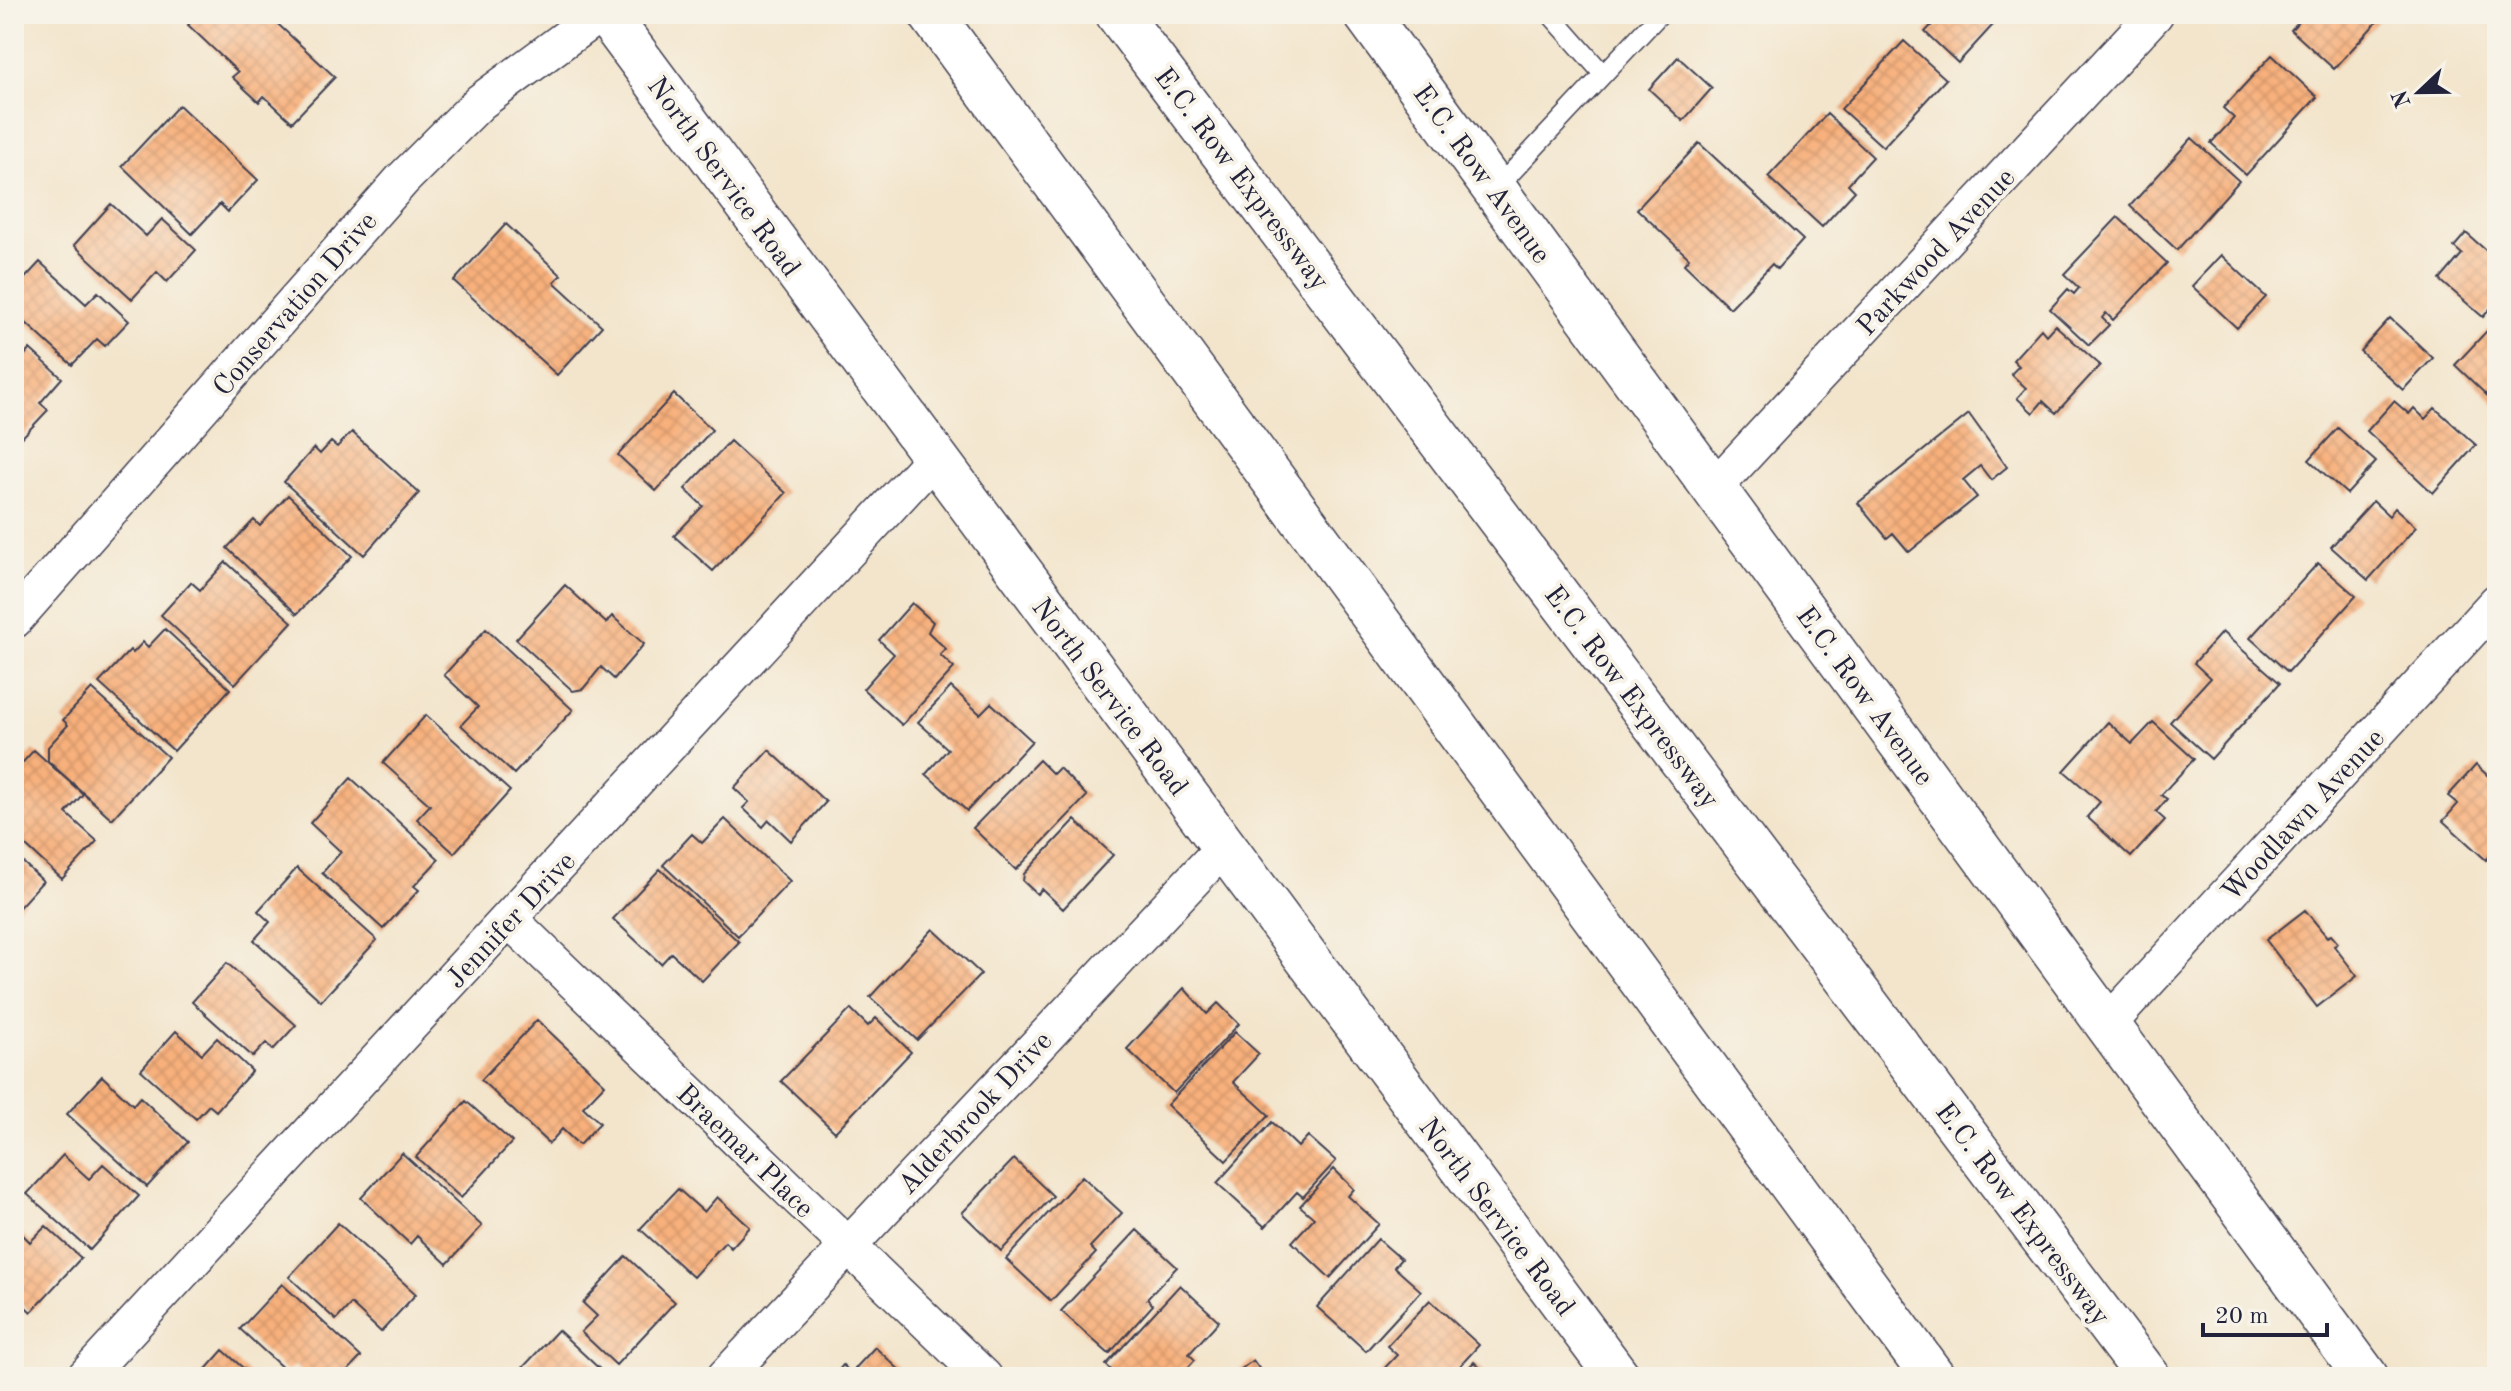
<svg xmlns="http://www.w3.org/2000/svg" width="2511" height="1391" font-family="'Old Standard TT',serif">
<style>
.building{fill:url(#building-cross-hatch)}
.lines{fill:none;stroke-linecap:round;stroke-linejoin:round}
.service-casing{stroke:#413f51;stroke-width:21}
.minor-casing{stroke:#413f51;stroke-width:39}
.tertiary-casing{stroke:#413f51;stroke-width:47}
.motorway-casing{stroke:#413f51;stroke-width:47}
.service{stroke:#fff;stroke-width:18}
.minor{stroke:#fff;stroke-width:36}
.tertiary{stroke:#fff;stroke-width:44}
.motorway{stroke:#fff;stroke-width:44}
.labels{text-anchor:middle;stroke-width:8;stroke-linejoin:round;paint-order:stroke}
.street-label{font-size:28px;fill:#22223b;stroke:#f7f3e8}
</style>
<defs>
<pattern id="building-cross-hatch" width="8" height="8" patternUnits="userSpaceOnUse" patternTransform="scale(2)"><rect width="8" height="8" fill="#f8b07b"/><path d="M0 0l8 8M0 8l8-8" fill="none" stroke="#d4976b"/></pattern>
</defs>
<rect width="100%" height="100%" fill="#f7f3e8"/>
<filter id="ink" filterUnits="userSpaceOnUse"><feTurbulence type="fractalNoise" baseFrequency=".0125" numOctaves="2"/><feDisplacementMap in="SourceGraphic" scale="16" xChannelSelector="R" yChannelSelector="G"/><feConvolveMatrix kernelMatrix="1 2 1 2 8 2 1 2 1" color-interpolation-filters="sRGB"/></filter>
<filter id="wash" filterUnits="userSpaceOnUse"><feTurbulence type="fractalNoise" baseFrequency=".006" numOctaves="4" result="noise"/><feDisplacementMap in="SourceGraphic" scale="32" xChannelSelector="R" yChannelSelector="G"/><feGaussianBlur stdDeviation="1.8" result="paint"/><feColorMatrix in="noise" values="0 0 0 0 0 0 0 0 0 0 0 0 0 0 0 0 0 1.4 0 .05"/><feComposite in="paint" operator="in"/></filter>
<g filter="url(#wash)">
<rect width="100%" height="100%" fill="#f3e5cc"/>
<g id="blocks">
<!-- building -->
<path class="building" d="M198,14H267L335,77L292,122L264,96L259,102L232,77L238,72L188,25Z
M1942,14H2003L1958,63L1925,32Z
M2305,14H2384L2334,69L2291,30Z
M1904,41L1946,79L1883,147L1841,109Z
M2272,55L2317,97L2246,175L2211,143L2234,118L2223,108Z
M1678,57L1712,88L1683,121L1649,89Z
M179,105L258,180L228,212L220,204L192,234L122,166Z
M1827,114L1873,157L1848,184L1855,191L1822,227L1768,177Z
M2192,138L2239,181L2177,250L2130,206Z
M1699,143L1803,240L1777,269L1772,264L1730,308L1684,264L1689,258L1637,209Z
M111,204L146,236L162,219L196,250L167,282L157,272L132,299L74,245Z
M2118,217L2167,263L2113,320L2106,313L2102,318L2109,325L2089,345L2050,309L2068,289L2074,294L2079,288L2064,274Z
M506,224L561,275L554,282L602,326L557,375L454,281Z
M2466,233L2497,260V301L2483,317L2440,280L2462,254L2454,247Z
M2221,255L2266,297L2237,328L2192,286Z
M40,262L86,304L98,292L129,321L105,346L97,339L72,365L14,312V290Z
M2390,318L2433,358L2403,390L2360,351Z
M2497,320V405L2455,365Z
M2055,325L2100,365L2056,413L2043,401L2033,413L2017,398L2026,388L2011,374L2019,366L2013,360L2041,329L2046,335Z
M30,349L62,378L40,403L48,410L14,446V367Z
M674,394L712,430L656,491L618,455Z
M2394,401L2409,414L2414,408L2425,419L2435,408L2476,445L2433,493L2367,431Z
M1969,414L2007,467L1991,480L1980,466L1963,480L1977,497L1909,552L1893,533L1887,538L1858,503Z
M2338,428L2376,462L2347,494L2309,460Z
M352,432L419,493L364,555L284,482L314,448L320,454L331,442L337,447Z
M730,441L786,493L713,571L674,536L703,506L685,489Z
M288,495L352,556L297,614L227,548L254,520L260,526Z
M2373,501L2389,516L2395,508L2416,527L2368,580L2331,547Z
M226,562L292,622L235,684L161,615L191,582L200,590Z
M2318,563L2356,596L2288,672L2250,638Z
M565,585L606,623L612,616L644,644L614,679L601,667L583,689L573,691L516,639Z
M912,603L933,622L928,632L946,649L940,655L954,668L902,725L863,689L894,654L879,640Z
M165,629L230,689L174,751L99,683L130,650L133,653L143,642L148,647Z
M486,629L573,710L514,774L461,725L478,707L444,675Z
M2222,632L2280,683L2211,759L2170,722L2210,678L2194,663Z
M951,687L980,714L991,703L1032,741L967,811L926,774L948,749L918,722Z
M92,689L168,757L112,819L48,761V747L68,725L63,720Z
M426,715L510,791L454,853L417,819L430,805L383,763Z
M2108,722L2132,744L2153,722L2194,759L2161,795L2167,799L2156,812L2165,820L2131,857L2087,817L2100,802L2064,771Z
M34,750L83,794L66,813L97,841L62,879L14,835V772Z
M769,750L826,802L791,841L769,820L763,827L743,808L749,802L734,788Z
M1039,760L1053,774L1059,768L1087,796L1016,870L973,828Z
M2476,765L2497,784V849L2486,860L2443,821L2458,804L2448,796Z
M351,778L439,859L414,886L419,890L383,929L322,873L341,852L310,823Z
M725,819L790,881L738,936L663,865L692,834L702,843Z
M1075,820L1113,855L1063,909L1042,889L1037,894L1023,881L1024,874Z
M14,854L43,881L14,913Z
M297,868L377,940L321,1001L254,940L270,922L258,911Z
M660,869L739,942L702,981L671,953L661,964L613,919Z
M2305,910L2327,937L2331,935L2338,943L2334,946L2357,976L2317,1007L2266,940Z
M933,929L981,974L917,1040L870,997Z
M227,963L296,1025L273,1050L266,1043L253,1057L192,1002Z
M1184,988L1207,1014L1218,1003L1239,1024L1174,1093L1127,1049Z
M851,1009L868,1026L876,1018L911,1052L835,1132L781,1081Z
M537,1020L605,1084L583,1107L600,1123L579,1145L562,1129L549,1144L481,1080Z
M176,1031L202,1054L217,1038L252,1071L216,1111L209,1105L196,1119L141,1070Z
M1235,1032L1259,1054L1233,1082L1269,1115L1226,1161L1167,1105Z
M102,1076L133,1105L140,1097L188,1142L147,1187L67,1114Z
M466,1101L512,1142L461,1198L416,1157Z
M1272,1122L1298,1147L1308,1136L1336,1161L1303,1197L1297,1192L1265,1227L1217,1183Z
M402,1153L482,1226L447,1264L417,1236L410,1244L361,1198Z
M63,1155L89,1179L103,1164L139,1196L90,1250L27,1194Z
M1014,1159L1053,1196L1001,1251L962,1213Z
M1334,1169L1354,1189L1348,1196L1379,1224L1330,1278L1292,1242L1314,1218L1300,1206Z
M1082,1176L1122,1213L1090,1247L1096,1253L1051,1301L1006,1259Z
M678,1189L704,1212L717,1197L750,1227L731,1248L725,1242L693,1277L640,1229Z
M338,1223L416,1294L381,1332L351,1304L336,1320L289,1277Z
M14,1226L30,1242L46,1226L81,1258L31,1312L14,1296Z
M1137,1230L1177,1267L1147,1299L1153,1305L1109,1354L1061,1311Z
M1378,1239L1401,1259L1394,1267L1421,1291L1366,1351L1317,1307Z
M626,1256L675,1302L616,1365L581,1332L597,1316L583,1303Z
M282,1284L361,1357L342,1377H307L295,1366L286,1371L240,1329Z
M1180,1285L1219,1321L1189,1354L1195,1360L1182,1374L1185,1377H1119L1106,1365Z
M1430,1300L1479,1345L1450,1377H1376L1397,1355L1387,1346Z
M558,1330L606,1375L604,1377H514Z
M875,1347L907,1377H833L843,1365L851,1373Z
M223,1350L253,1377H199Z
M1253,1360L1265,1377H1231Z
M1474,1362L1490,1377H1460Z"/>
</g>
</g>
<g filter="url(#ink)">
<use href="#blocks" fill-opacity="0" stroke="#413f51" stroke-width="2"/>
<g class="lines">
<!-- service casing -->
<g class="service-casing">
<path id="service" d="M1550,14L1603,74
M1495,190L1660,14"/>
</g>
<!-- minor casing -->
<g class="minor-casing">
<path id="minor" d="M1714,488L2155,14
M14,620L402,180L480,102L599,14
M510,920L984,1377
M2107,1025L2497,602
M85,1377L933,459
M725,1377L1224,847"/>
</g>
<!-- tertiary casing -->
<g class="tertiary-casing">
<path id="tertiary" d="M606,14L1618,1377
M1366,14L2366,1377"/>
</g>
<!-- motorway casing -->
<g class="motorway-casing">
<path id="motorway" d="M931,14L1933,1377
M1118,14L2148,1377"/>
</g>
<!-- service -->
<use href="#service" class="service"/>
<!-- minor -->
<use href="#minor" class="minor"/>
<!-- tertiary -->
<use href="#tertiary" class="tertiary"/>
<!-- motorway -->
<use href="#motorway" class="motorway"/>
</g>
</g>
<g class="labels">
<!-- street labels -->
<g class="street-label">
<text transform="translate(1483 173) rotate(54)" y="10">E.C. Row Avenue</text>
<text transform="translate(725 176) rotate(54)" y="10">North Service Road</text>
<text transform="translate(1243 178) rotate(53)" y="10">E.C. Row Expressway</text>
<text transform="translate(1935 251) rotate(-47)" y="10">Parkwood Avenue</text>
<text transform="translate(294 303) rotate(-49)" y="10">Conservation Drive</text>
<text transform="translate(1866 695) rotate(54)" y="10">E.C. Row Avenue</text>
<text transform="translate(1111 696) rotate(53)" y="10">North Service Road</text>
<text transform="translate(1633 696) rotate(53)" y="10">E.C. Row Expressway</text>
<text transform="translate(2302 814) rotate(-47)" y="10">Woodlawn Avenue</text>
<text transform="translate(510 919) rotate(-47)" y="10">Jennifer Drive</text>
<text transform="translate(974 1112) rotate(-47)" y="10">Alderbrook Drive</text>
<text transform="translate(746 1150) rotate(44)" y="10">Braemar Place</text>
<text transform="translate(2024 1213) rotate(53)" y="10">E.C. Row Expressway</text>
<text transform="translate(1498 1216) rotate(53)" y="10">North Service Road</text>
</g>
</g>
<!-- margin -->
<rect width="2511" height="1391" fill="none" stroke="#f7f3e8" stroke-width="48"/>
<!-- north arrow -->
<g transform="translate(2419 92) rotate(248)" stroke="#f7f3e8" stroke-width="6" paint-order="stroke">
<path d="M0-6L14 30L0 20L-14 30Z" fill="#22223b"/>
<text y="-12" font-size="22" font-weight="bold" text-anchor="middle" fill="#22223b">N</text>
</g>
<!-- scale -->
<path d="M2203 1323v12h124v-12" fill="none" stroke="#22223b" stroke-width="4"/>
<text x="2215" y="1323" font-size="24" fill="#22223b" stroke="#f7f3e8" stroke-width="6" paint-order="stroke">20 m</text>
</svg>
